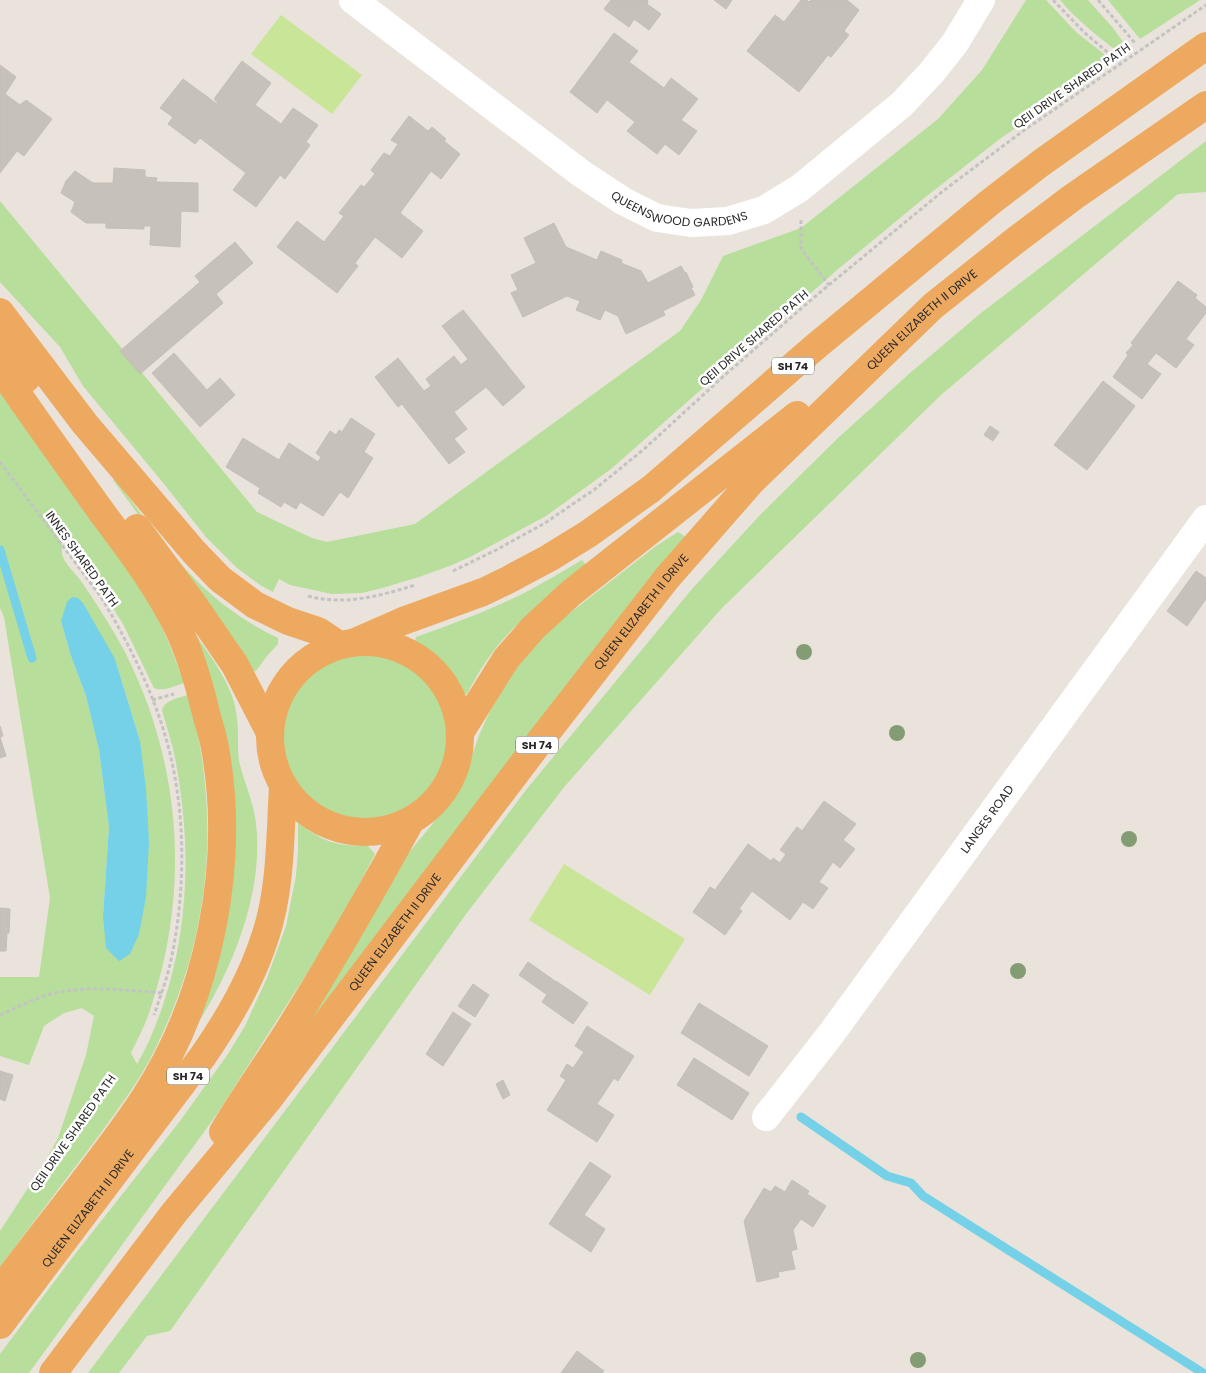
<svg xmlns="http://www.w3.org/2000/svg" width="1206" height="1373" font-family="Poppins,sans-serif">
<style>
.green{fill:#b7de9a;fill-rule:evenodd}
.pitch{fill:#c9e597}
.water{fill:#74d1e7}
.lines{fill:none;stroke-linecap:round;stroke-linejoin:round}
.stream{stroke:#74d1e7;stroke-width:9}
.building{fill:#c6c1ba;stroke:#c5beb5}
.path{stroke:#c3c3c3;stroke-width:3;stroke-dasharray:4 2.5;stroke-linecap:butt}
.minor{stroke:#fff;stroke-width:28}
.trunk{stroke:#eea960;stroke-width:28}
.tree{fill:#849c73}
.labels{text-anchor:middle;stroke-width:5;stroke-linejoin:round;paint-order:stroke}
.shield{fill:#fff;stroke:#696969;stroke-width:1}
.shield-label{font-size:11px;font-weight:bold;fill:#292929}
.street-label{font-size:12px;fill:#292929;stroke:#fff}
</style>
<rect width="100%" height="100%" fill="#eae3db"/>
<!-- green -->
<path class="green" d="M1026,0H1046L1076,32L1104,54L1107,63L1104,68L1001,138L923,199L837,270L611,469L546,516L472,556L452,565L419,577L382,588L362,593L332,594L290,585L279,579L273,592L260,585L237,568L206,537L164,484L83,386L60,347L0,282V201L257,512L312,538L327,542L415,524L680,331L701,300L723,256L801,228L938,119L982,70Z
M1060,0H1088L1113,28L1129,50L1121,54C1098,37 1078,21 1060,0Z
M1108,0H1200L1140,39Z
M1206,141V192L1178,194L941,395L722,608L565,786L466,914L170,1331L147,1336L119,1373H88L526,790L692,589L760,515L838,438L910,373L981,313Z
M0,392L126,563L158,619L171,648L184,683C174,686 163,692 154,688L123,624L109,602L62,539C62,544 61,553 63,557C66,565 76,574 81,581C97,604 112,628 125,652C181,763 190,887 152,1004C147,1021 139,1037 131,1053L137,1064C148,1046 156,1025 163,1005C190,925 191,840 175,758C172,742 166,726 162,710C165,700 178,698 188,695C219,802 213,918 168,1021C160,1039 152,1057 141,1075C118,1111 92,1145 66,1179C44,1208 22,1237 0,1267V1231L43,1165L58,1138L86,1055L94,1016L82,1008L64,1013L44,1026L29,1065L0,1056V977H39L50,898L4,617L0,608ZM61,621L115,659L140,741L103,916L109,827L99,750L86,696L71,656Z
M115,479C141,513 166,550 197,581C220,604 248,624 278,638V644L267,656L256,671L250,672L224,632L113,480Z
M678,532L686,537L309,1027L306,1026L406,856L449,804L460,787L465,775L480,733L490,711L515,670L546,634L566,616L656,546Z
M582,560L588,567C565,586 542,604 519,623C497,643 480,668 467,694H464C451,670 439,656 415,642L416,637C453,624 491,610 526,592C545,582 563,571 582,560Z
M197,637C214,661 235,689 237,719C239,733 237,746 239,761C244,782 253,801 256,823C264,894 232,970 195,1028L223,933L195,639Z
M283 737a82 82 0 1 1 164 0a82 82 0 1 1-164 0Z
M298,823C324,842 335,846 368,846L375,854L339,923L217,1114L29,1373H0V1354L72,1258L180,1121L228,1054L245,1026L267,978L286,926L296,876L298,851Z"/>
<!-- pitch -->
<path class="pitch" d="M281,15L362,75L332,114L251,54Z
M564,864L685,939L650,995L529,920Z"/>
<!-- water -->
<path class="water" d="M72,597L78,598L83,603L115,659L140,741L146,789L149,842L146,897L139,934L130,954L119,961L106,948L103,916L109,827L99,750L86,696L71,656L61,621L67,602Z"/>
<g class="lines">
<!-- stream -->
<path class="stream" d="M0,550L32,658
M801,1117L887,1176L911,1183L923,1196L1203,1373"/>
</g>
<!-- building -->
<path class="building" d="M611,0H647L648,1L647,4L661,14L649,30L634,19L629,27L604,9Z
M714,0H732L726,9Z
M801,0H807L809,2L811,0H847L859,10L844,31L849,35L831,57L828,55L799,92L747,51L775,15L784,22Z
M614,33L638,51L629,62L664,88L671,78L698,99L681,120L697,131L679,155L665,144L657,154L627,131L635,122L607,100L597,113L570,92Z
M242,61L271,83L255,105L281,124L293,108L318,125L306,142L310,145L285,179L280,175L256,207L233,190L246,173L200,138L195,144L168,124L173,117L160,108L183,79L217,104L218,103L214,99Z
M0,65L16,77L5,94L20,105L26,100L52,119L24,156L17,151L0,173Z
M409,116L428,131L432,127L446,139L444,141L460,154L441,179L431,171L400,213L423,231L402,258L375,237L355,263L358,266L337,293L277,247L297,221L324,242L344,216L339,213L361,185L364,187L375,174L371,170L384,153L390,156L398,144L391,140Z
M114,168L145,170V177L157,178L156,182L198,183V212L181,211L180,247L150,245L151,226H144V229L106,228V223H86L71,212L75,202L61,193L66,181L75,171L93,183H113Z
M554,223L566,247L597,260L601,251L622,260L621,263L641,271L648,283L681,266L685,273L686,272L693,287L691,288L695,295L663,311L665,315L626,334L618,316L605,310L600,320L576,310L580,301L567,296L523,317L511,293L518,290L511,275L536,263L524,238Z
M235,242L253,263L216,294L223,303L140,374L120,351L200,282L195,276Z
M1178,281L1197,295L1195,298L1206,307V313L1186,339L1194,345L1176,368L1156,353L1147,364L1161,374L1142,399L1113,377L1128,355L1126,353L1133,345L1131,343Z
M463,310L525,387L503,406L486,387L454,412L467,429L454,439L465,452L449,464L402,404L398,407L375,377L398,358L424,391L431,386L426,379L454,356L461,365L468,359L442,326Z
M174,353L207,390L220,378L235,395L200,427L152,373Z
M1103,381L1135,406L1087,470L1054,445Z
M351,418L375,434L364,452L373,458L348,498L340,492L323,516L300,502L296,509L284,502L281,507L258,493L260,488L226,467L243,438L279,460L289,443L318,462L321,457L316,453L330,431L336,435L339,430L342,432Z
M990,426L999,432L993,441L984,435Z
M1196,571L1206,578V599L1187,626L1167,611Z
M0,726L3,736L0,737L6,756L0,758Z
M824,801L856,824L843,840L855,849L840,868L833,862L819,882L828,888L813,909L803,902L790,920L752,891L739,909L742,911L725,935L693,912L710,887L715,890L748,844L771,861L773,858L780,863L786,854L780,850L797,827L802,831Z
M0,908L10,909L9,933H7L6,951H0Z
M528,962L555,981L546,994L519,975Z
M556,981L588,1003L573,1024L542,1002Z
M473,984L489,995L475,1017L458,1006Z
M699,1003L768,1046L749,1076L681,1033Z
M453,1012L471,1024L443,1066L426,1054Z
M587,1026L634,1056L618,1081L614,1078L597,1104L614,1115L597,1142L547,1110L566,1080L560,1076L567,1064L573,1068L584,1052L575,1046Z
M694,1058L749,1093L732,1120L677,1085Z
M0,1071L13,1075L5,1101L0,1099Z
M503,1080L510,1095L503,1099L496,1084Z
M590,1162L611,1176L584,1215L605,1229L591,1252L549,1224Z
M792,1180L809,1191L807,1194L826,1206L813,1227L801,1219L793,1230L797,1249L791,1251L795,1269L778,1272L779,1277L757,1282L744,1221L764,1188L771,1192L775,1186L785,1192Z
M577,1351L604,1371L602,1373H561Z"/>
<g class="lines">
<!-- path -->
<path class="path" d="M1053,0L1085,33L1120,63
M1098,0L1135,43
M801,220V249L829,285
M0,462L101,597C128,642 153,691 167,742C186,810 186,891 171,960C167,979 160,997 154,1015
M453,571L496,550L545,523L595,489L643,450L726,374L818,294L943,191L1023,131L1206,5
M308,596C344,606 380,596 415,585
M152,700L174,694
M0,1015C17,1008 32,999 50,994C87,985 125,990 162,993"/>
<!-- minor -->
<g class="minor">
<path id="s1" d="M353,0L582,174L623,201L657,218L691,223L728,221L764,210L800,188L902,104L932,72L955,43L981,0"/>
<path id="s2" d="M766,1117L831,1034L1206,519"/>
</g>
<!-- trunk -->
<g class="trunk">
<path d="M0,312L85,424L194,552L220,579L255,605L288,621L318,631L339,645"/>
<path d="M0,345L26,379"/>
<path d="M0,368C33,417 68,465 103,514C130,550 158,587 178,628C191,655 199,684 206,713C209,725 213,736 215,748C236,865 209,998 145,1097C123,1131 98,1162 74,1194C49,1226 24,1258 0,1290"/>
<path d="M137,528L191,601L235,665L269,731"/>
<circle cx="365" cy="737" r="95"/>
<path d="M355,642L403,621L483,592L508,580L549,558L588,534L651,489L815,347L989,203L1041,163L1206,46"/>
<path d="M461,731L506,659L533,628L571,593L797,415"/>
<path d="M223,1132C243,1098 266,1066 287,1033C330,964 371,893 410,822"/>
<path id="s3" d="M0,1325L203,1056C229,1018 252,979 266,934C281,888 280,836 283,787"/>
<path id="s4" d="M53,1373L174,1213L268,1100L544,736L667,578L751,482L933,306L1016,240L1073,197L1206,105"/>
</g>
</g>
<!-- trees -->
<g class="tree">
<circle cx="804" cy="652" r="8"/>
<circle cx="897" cy="733" r="8"/>
<circle cx="1129" cy="839" r="8"/>
<circle cx="1018" cy="971" r="8"/>
<circle cx="918" cy="1360" r="8"/>
</g>
<g class="labels">
<!-- shield labels -->
<g class="shield">
<rect x="772" y="357.5" width="42" height="17" rx="4"/>
<rect x="516" y="736.5" width="42" height="17" rx="4"/>
<rect x="167" y="1067.5" width="42" height="17" rx="4"/>
</g>
<g class="shield-label">
<text x="793" y="370">SH 74</text>
<text x="537" y="749">SH 74</text>
<text x="188" y="1080">SH 74</text>
</g>
<!-- street labels -->
<g class="street-label">
<text transform="translate(1072 86) rotate(-35)" y="4">QEII DRIVE SHARED PATH</text>
<text dy="4" stroke="none"><textPath href="#s1" startOffset="395">QUEENSWOOD GARDENS</textPath></text>
<text dy="4" stroke="none"><textPath href="#s4" startOffset="1368">QUEEN ELIZABETH II DRIVE</textPath></text>
<text transform="translate(754 338) rotate(-41)" y="4">QEII DRIVE SHARED PATH</text>
<text transform="translate(82 559) rotate(54)" y="4">INNES SHARED PATH</text>
<text dy="4" stroke="none"><textPath href="#s4" startOffset="962">QUEEN ELIZABETH II DRIVE</textPath></text>
<text dy="4" stroke="none"><textPath href="#s2" startOffset="371">LANGES ROAD</textPath></text>
<text dy="4" stroke="none"><textPath href="#s4" startOffset="558">QUEEN ELIZABETH II DRIVE</textPath></text>
<text transform="translate(73 1133) rotate(-55)" y="4">QEII DRIVE SHARED PATH</text>
<text dy="4" stroke="none"><textPath href="#s3" startOffset="146">QUEEN ELIZABETH II DRIVE</textPath></text>
</g>
</g>
</svg>
